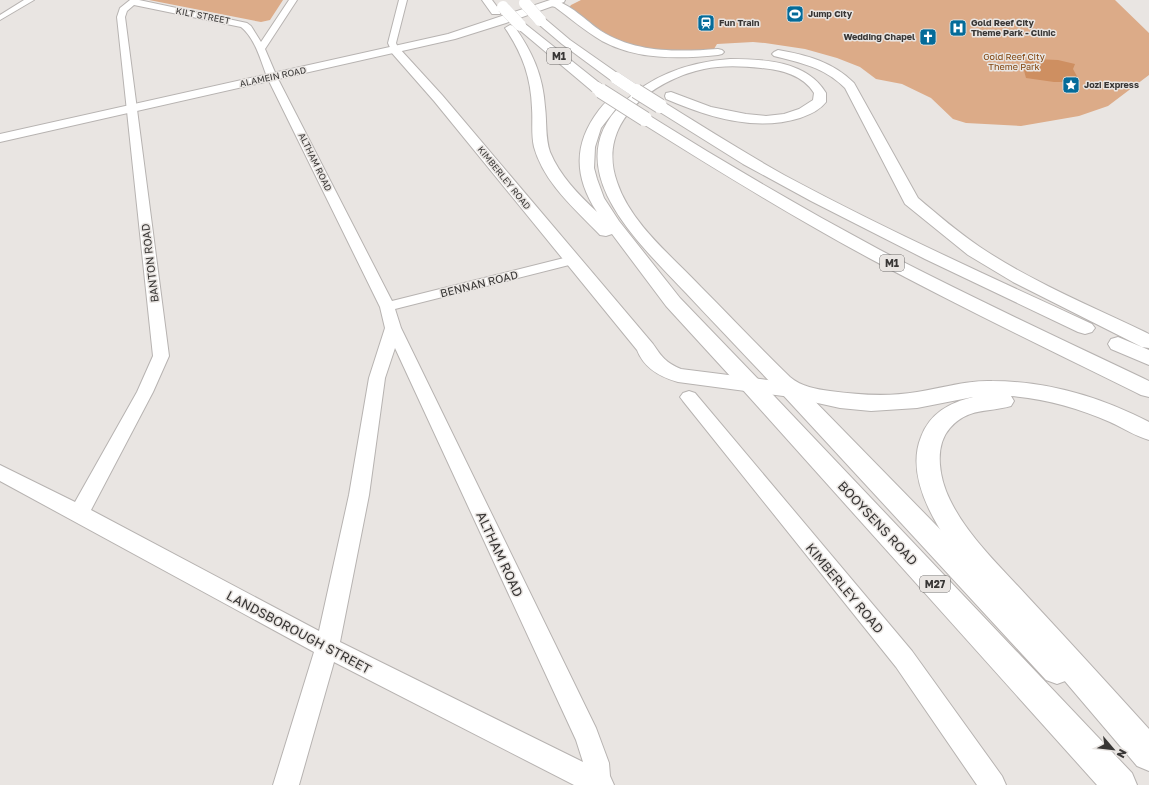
<svg xmlns="http://www.w3.org/2000/svg" width="1149" height="785" font-family="'Golos Text',sans-serif">
<style>
.green{fill:#dcab88}
.water{fill:#ce8f61}
.lines{fill:none;stroke-linecap:round;stroke-linejoin:round}
.minor-casing{stroke:#b7b3b1;stroke-width:2}
.tertiary-casing{stroke:#b7b3b1;stroke-width:2}
.secondary-casing{stroke:#b7b3b1;stroke-width:2}
.primary-casing{stroke:#b7b3b1;stroke-width:2}
.motorway-casing{stroke:#b7b3b1;stroke-width:2}
.minor{fill:#fff;fill-rule:evenodd}
.tertiary{fill:#fff;fill-rule:evenodd}
.secondary{fill:#fff;fill-rule:evenodd}
.primary{fill:#fff;fill-rule:evenodd}
.motorway{fill:#fff;fill-rule:evenodd}
.motorway-bridge-far1-casing{stroke:#b7b3b1;stroke-width:12;stroke-linecap:butt}
.motorway-bridge-casing{stroke:#b7b3b1;stroke-width:16;stroke-linecap:butt}
.motorway-bridge-far1{stroke:#fff;stroke-width:12}
.motorway-bridge{stroke:#fff;stroke-width:14}
.labels{text-anchor:middle;stroke-width:3;stroke-linejoin:round;paint-order:stroke}
.far-poi-label{font-size:9px;font-weight:bold;fill:#383635;stroke:#e9e5e2;text-anchor:start}
.far-street-label{font-size:9px;fill:#383635;stroke:#e9e5e2}
.far-park-label{font-size:9px;fill:#80450f;stroke:#e9e5e2}
.shield{fill:#e9e5e2;stroke:#6d6a69;stroke-width:1}
.shield-label{font-size:10px;font-weight:bold;fill:#383635}
.street-label{font-size:11px;fill:#383635;stroke:#e9e5e2}
.near-street-label{font-size:13px;fill:#383635;stroke:#e9e5e2}
</style>
<rect width="100%" height="100%" fill="#e9e5e2"/>
<!-- green -->
<path class="green" d="M149,0H283L270,20L261,22Z
M581,0H1115L1149,33V75L1108,106L1079,116L1021,126L966,123L953,119L931,98L902,84L876,79L860,67L837,58L805,49L765,43L753,42L717,44L714,49C681,53 640,53 610,36C596,28 583,17 569,8L571,5Z"/>
<!-- water -->
<path class="water" d="M1034,59L1058,60L1075,64L1073,69L1080,82H1054L1026,78L1022,63Z"/>
<g class="lines">
<!-- minor casing -->
<g class="minor-casing">
<path id="minor" d="M24,0H34L0,20V15Z
M130,0H139L247,23L251,26L261,42L289,0H297L265,49L277,77L392,301L572,256L577,257L579,260L577,263L395,309L401,328L596,728L609,763L610,776L614,785H574L334,662L299,785H273L314,652L0,481V465L75,502L137,392L153,356L117,17L120,8ZM134,5L241,27C255,38 261,61 267,77L380,307L385,328L369,378L349,495L319,631L91,510L153,392L169,356L125,17L127,11ZM395,348L576,740L583,762L340,642L369,495L385,378Z
M399,0H407L396,43L399,50L395,53L392,52L388,43Z
M689,391L695,393L912,651L1002,776L1006,785H977L896,667L683,401L680,397L683,393Z"/>
</g>
<!-- tertiary casing -->
<g class="tertiary-casing">
<path id="tertiary" d="M395,47L399,48L442,95L653,344C662,357 665,362 681,369L791,383L798,385L801,390L798,395L791,397L678,382C660,377 644,368 637,350L434,101L391,52L389,50Z"/>
</g>
<!-- secondary casing -->
<g class="secondary-casing">
<path id="secondary" d="M550,0H565L564,2L506,23L455,39L0,142V134L448,34Z"/>
</g>
<!-- primary casing -->
<g class="primary-casing">
<path id="primary" d="M750,377L758,379L1132,773L1137,785H1097L742,389L739,384L742,379Z
M791,383L799,385L1068,660L1072,670L1068,680L1057,684L1046,680L783,395L780,390L783,385Z"/>
</g>
<!-- motorway casing -->
<g class="motorway-casing">
<path id="motorway" d="M482,0H492L501,12L500,14H492Z
M552,0C570,3 586,21 601,31C636,53 678,52 718,49L722,50L724,52L722,54L718,55C679,59 637,60 602,41C585,31 570,18 555,7L548,5L547,3Z
M540,17L544,18L570,40L620,75L622,78L620,81H612L562,44L536,22L535,20L536,18Z
M520,22L524,23L602,85L603,88L602,91H592L516,27L515,25L516,23Z
M510,25L514,26C532,51 543,75 545,107C547,122 545,137 550,152C560,176 578,194 597,212C574,177 573,144 599,110C605,103 609,97 619,99L621,102L601,128L595,147L594,168L597,179L604,198L619,221L680,298L758,379L761,384L758,389L750,391L742,389L666,306L612,234L606,236L600,235C575,209 544,183 534,147C531,134 533,121 532,108C531,77 522,53 505,28Z
M778,50C807,55 833,62 854,83L918,198C938,215 959,233 980,247C1032,282 1093,307 1149,334V348L1142,347L1013,282L968,255L905,204L845,88C824,67 801,63 774,56L772,54L774,52Z
M730,59C764,59 807,61 826,93V102C820,110 809,115 800,118C755,132 708,117 666,99L665,96L666,93L671,92L711,107L746,114L766,116L784,114L799,109L813,100L814,93C803,75 781,70 761,68C743,66 722,65 704,69C652,80 596,123 617,182C631,224 672,256 701,287C731,317 760,348 790,377C802,387 816,389 830,391C859,395 888,397 917,392C942,388 967,380 992,381C1047,381 1101,397 1149,422V440C1135,436 1123,428 1110,422C1078,408 1046,399 1011,396L1014,401L1011,406C987,413 969,407 950,428C933,447 940,480 950,500C968,537 1001,567 1028,597C1069,641 1109,685 1149,729V771L1137,766C1103,726 1069,686 1035,646C995,599 894,504 921,437C930,413 949,403 973,397L917,408L871,411L840,408L795,398L783,394L771,383C743,353 714,323 686,293C642,246 554,168 623,103C652,75 689,62 730,59Z
M660,102L665,103C704,127 743,152 784,175C884,229 989,276 1092,324L1095,328L1092,332L1085,334L1078,332L925,259L811,201L743,164L655,109L653,106L655,103Z
M645,115L650,116C725,163 802,208 880,250C968,296 1059,338 1149,381V397L1141,395C1050,350 958,306 869,258C791,216 715,169 640,122L638,119L640,116Z
M1118,337L1149,350V365L1111,349L1108,344L1111,339Z"/>
</g>
<!-- minor -->
<use href="#minor" class="minor"/>
<!-- tertiary -->
<use href="#tertiary" class="tertiary"/>
<!-- secondary -->
<use href="#secondary" class="secondary"/>
<!-- primary -->
<use href="#primary" class="primary"/>
<!-- motorway -->
<use href="#motorway" class="motorway"/>
<!-- motorway-bridge-far1 casing -->
<g class="motorway-bridge-far1-casing">
<path id="motorway-bridge-far1" d="M525,3L540,20
M503,7L520,25
M616,78L637,92
M597,88L602,92"/>
</g>
<!-- motorway-bridge casing -->
<g class="motorway-bridge-casing">
<path id="motorway-bridge" d="M601,91L645,119
M636,91L660,106"/>
</g>
<!-- motorway-bridge-far1 -->
<use href="#motorway-bridge-far1" class="motorway-bridge-far1"/>
<!-- motorway-bridge -->
<use href="#motorway-bridge" class="motorway-bridge"/>
</g>
<!-- icons -->
<defs>
<g id="stadium-square" transform="scale(0.9)"><rect x="-9" y="-9" width="18" height="18" rx="4" fill="#046b99" stroke="#e9e5e2"/><path d="M0-5a6.5 5 0 1 0 0 10a6.5 5 0 1 0 0-10ZM-3.5-1.8h7v3.6h-7Z" fill="#fff"/></g>
<g id="station-square" transform="scale(0.9)"><rect x="-9" y="-9" width="18" height="18" rx="4" fill="#046b99" stroke="#e9e5e2"/><path d="M-3-6H3Q5-6 5-4V2Q5 4 3 4L4.5 6H3L1.5 4h-3L-3 6H-4.5L-3 4Q-5 4-5 2V-4Q-5-6-3-6ZM-3.5-4v3h7v-3ZM-3.5 1v1.5H-2V1ZM2 1v1.5H3.5V1Z" fill="#fff"/></g>
<g id="hospital-square" transform="scale(0.9)"><rect x="-9" y="-9" width="18" height="18" rx="4" fill="#046b99" stroke="#e9e5e2"/><path d="M-5-5h3v3.5h4V-5h3V5h-3V1.5h-4V5h-3Z" fill="#fff"/></g>
<g id="church-square" transform="scale(0.9)"><rect x="-9" y="-9" width="18" height="18" rx="4" fill="#046b99" stroke="#e9e5e2"/><path d="M-1.2-6h2.4v3.5h3.3v2.4h-3.3V6h-2.4V-.1h-3.3v-2.4h3.3Z" fill="#fff"/></g>
<g id="sight-square" transform="scale(0.9)"><rect x="-9" y="-9" width="18" height="18" rx="4" fill="#046b99" stroke="#e9e5e2"/><path d="M0-6L1.8-2.2L6-1.7L2.9 1.2L3.7 5.4L0 3.3L-3.7 5.4L-2.9 1.2L-6-1.7L-1.8-2.2Z" fill="#fff"/></g>
</defs>
<g fill-rule="evenodd">
<use href="#stadium-square" x="795" y="14"/>
<use href="#station-square" x="706" y="23"/>
<use href="#hospital-square" x="958" y="28"/>
<use href="#church-square" x="928" y="37"/>
<use href="#sight-square" x="1071" y="85"/>
</g>
<g class="labels">
<!-- far-poi labels -->
<g class="far-poi-label">
<text x="808" y="17">Jump City</text>
<text x="719" y="26">Fun Train</text>
<text x="971" y="26">Gold Reef City<tspan x="971" dy="10">Theme Park - Clinic</tspan></text>
<text x="915" y="40" text-anchor="end">Wedding Chapel</text>
<text x="1084" y="88">Jozi Express</text>
</g>
<!-- far-street labels -->
<g class="far-street-label">
<text transform="translate(203 16) rotate(11)" y="3">KILT STREET</text>
<text transform="translate(273 77) rotate(-12)" y="3">ALAMEIN ROAD</text>
<text transform="translate(315 162) rotate(64)" y="3">ALTHAM ROAD</text>
<text transform="translate(504 178) rotate(51)" y="3">KIMBERLEY ROAD</text>
</g>
<!-- far-park labels -->
<g class="far-park-label">
<text x="1014" y="60">Gold Reef City<tspan x="1014" dy="10">Theme Park</tspan></text>
</g>
<!-- shield labels -->
<g class="shield">
<rect x="547" y="48" width="24" height="16" rx="3"/>
<rect x="880" y="255" width="24" height="16" rx="3"/>
<rect x="920" y="576" width="30" height="16" rx="3"/>
</g>
<g class="shield-label">
<text x="559" y="60">M1</text>
<text x="892" y="267">M1</text>
<text x="935" y="588">M27</text>
</g>
<!-- street labels -->
<g class="street-label">
<text transform="translate(150 263) rotate(-97)" y="4">BANTON ROAD</text>
<text transform="translate(479 284) rotate(-14)" y="4">BENNAN ROAD</text>
</g>
<!-- near-street labels -->
<g class="near-street-label">
<text transform="translate(878 523) rotate(47)" y="5">BOOYSENS ROAD</text>
<text transform="translate(500 554) rotate(65)" y="5">ALTHAM ROAD</text>
<text transform="translate(845 588) rotate(50)" y="5">KIMBERLEY ROAD</text>
<text transform="translate(299 632) rotate(28)" y="5">LANDSBOROUGH STREET</text>
</g>
</g>
<!-- north arrow -->
<g transform="translate(1113 749) rotate(118)" stroke="#e9e5e2" stroke-width="3" paint-order="stroke">
<path d="M0-3L7 15L0 10L-7 15Z" fill="#383635"/>
<text y="-6" font-size="11" font-weight="bold" text-anchor="middle" fill="#383635">N</text>
</g>
</svg>
